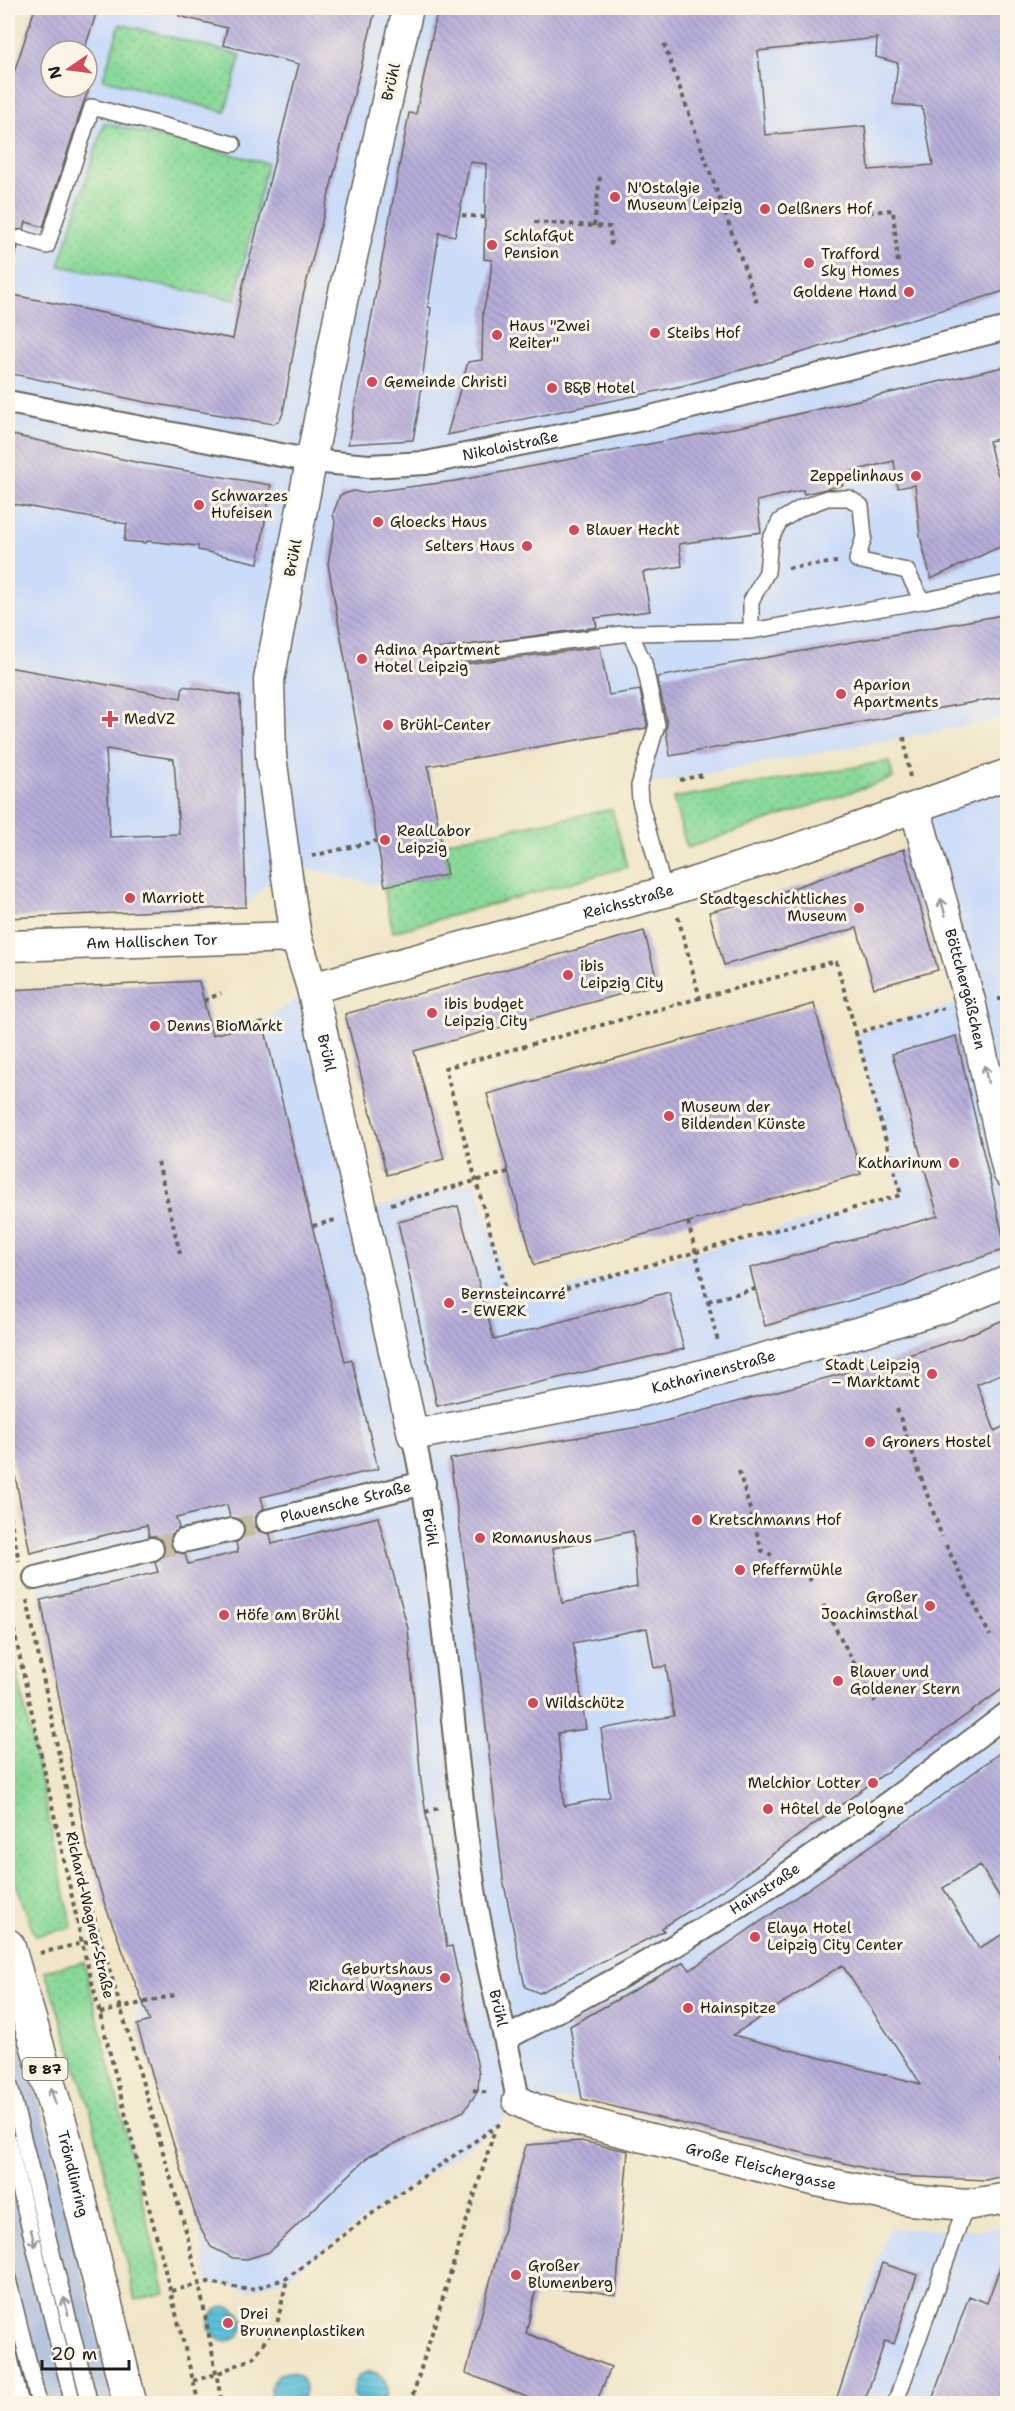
<svg xmlns="http://www.w3.org/2000/svg" width="1015" height="2411" font-family="'Shantell Sans',sans-serif">
<style>
.built{fill:#cadcf9;fill-rule:evenodd}
.railway{fill:#b7c5de}
.park{fill:url(#park-dots);stroke:#527a5a;stroke-width:1.5}
.water{fill:url(#water-rules);stroke:#3c6e7b;stroke-width:1.5}
.building{fill:url(#building-back-hatch);fill-rule:evenodd}
.lines{fill:none;stroke-linecap:round;stroke-linejoin:round}
.pedestrian-tunnel{stroke:#c6bda5;stroke-width:22;stroke-dasharray:22 11;stroke-linecap:butt}
.service-casing{stroke:#666258;stroke-width:18}
.pedestrian-casing{stroke:#666258;stroke-width:26}
.minor-casing{stroke:#666258;stroke-width:33}
.primary-casing{stroke:#666258;stroke-width:36}
.path{stroke:#666258;stroke-width:4;stroke-dasharray:4.5 4.5;stroke-linecap:butt}
.service{stroke:#fff;stroke-width:15}
.pedestrian{stroke:#fff;stroke-width:22}
.minor{stroke:#fff;stroke-width:30}
.primary{stroke:#fff;stroke-width:33}
.oneway{stroke:#999}
.poi-dot{fill:#d1495b;stroke:#fcf5e5;stroke-width:2}
.labels{text-anchor:middle;stroke-width:6;stroke-linejoin:round;paint-order:stroke}
.shield{fill:#fcf5e5;stroke:#5f5d58;stroke-width:1.5}
.shield-label{font-size:14px;font-weight:bold;fill:#1c1c1c}
.street-label{font-size:15px;fill:#1c1c1c;stroke:#fcf5e5}
.poi-label{font-size:15px;fill:#1c1c1c;stroke:#fcf5e5;text-anchor:start}
</style>
<defs>
<pattern id="park-dots" width="8" height="8" patternUnits="userSpaceOnUse" patternTransform="scale(1.5)"><rect width="8" height="8" fill="#89d999"/><path d="M2 2h.1M6 6h.1" fill="none" stroke="#76ba83" stroke-width="1.8" stroke-linecap="round"/></pattern>
<pattern id="water-rules" width="6" height="5" patternUnits="userSpaceOnUse" patternTransform="scale(1.5)"><rect width="6" height="5" fill="#5cc0da"/><path d="M0 2.5h6" fill="none" stroke="#4fa4ba"/></pattern>
<pattern id="building-back-hatch" width="6" height="6" patternUnits="userSpaceOnUse" patternTransform="scale(1.5)"><rect width="6" height="6" fill="#b5acd9"/><path d="M-1 5l2 2M0 0l6 6M5-1l2 2" fill="none" stroke="#9b93ba"/></pattern>
</defs>
<rect width="100%" height="100%" fill="#fcf5e5"/>
<filter id="ink" filterUnits="userSpaceOnUse"><feTurbulence type="fractalNoise" baseFrequency=".0167" numOctaves="2"/><feDisplacementMap in="SourceGraphic" scale="12" xChannelSelector="R" yChannelSelector="G"/><feConvolveMatrix kernelMatrix="1 2 1 2 8 2 1 2 1" color-interpolation-filters="sRGB"/></filter>
<filter id="wash" filterUnits="userSpaceOnUse"><feTurbulence type="fractalNoise" baseFrequency=".008" numOctaves="4" result="noise"/><feDisplacementMap in="SourceGraphic" scale="24" xChannelSelector="R" yChannelSelector="G"/><feGaussianBlur stdDeviation="1.35" result="paint"/><feColorMatrix in="noise" values="0 0 0 0 0 0 0 0 0 0 0 0 0 0 0 0 0 1.4 0 .05"/><feComposite in="paint" operator="in"/></filter>
<g filter="url(#wash)">
<rect width="100%" height="100%" fill="#f0e5c7"/>
<!-- built -->
<path class="built" d="M35,8H1007V718L639,786L656,725L428,766L450,876L383,886L285,863L246,907L8,918V92ZM51,51H87V87H51Z
M1007,774V2175L897,2176L582,2099L518,2101L495,2128L398,2194L287,2278L250,2290L208,2282L198,2224L137,2025L139,1992L105,1905L86,1843L55,1673L8,1439V990L199,981L212,1035L263,1022L312,988L363,1212L476,1181L510,1304L901,1195L856,1033L970,1000L915,808Z
M1007,2226V2403L831,2404L888,2229L980,2230Z"/>
<!-- railway -->
<path class="railway" d="M8,1991L45,2122L114,2403H8Z"/>
<!-- park -->
<path class="park" d="M120,24L241,55L225,112L103,79Z
M104,123L267,163L235,300L59,266Z
M889,761L893,778L687,848L673,798Z
M612,809L627,867L393,932L383,886L449,875L443,842Z
M8,1630L72,1927L35,1936L8,1862Z
M84,1962L165,2293L135,2300L91,2112L45,1971Z"/>
<!-- water -->
<path class="water" d="M209 2324a17 17 0 1 1 34 0a17 17 0 1 1-34 0Z
M353 2389a17 17 0 1 1 34 0a17 17 0 1 1-34 0Z
M271 2389a17 17 0 1 1 34 0a17 17 0 1 1-34 0Z"/>
<g id="blocks">
<!-- building -->
<path class="building" d="M35,8H98L84,51H51V87H90L83,104L43,227L26,222L24,229L14,231L12,241L18,247L12,266L8,265V91Z
M180,8H376L303,296L283,413L280,420L273,424L145,402L8,373V294L233,339L243,285L299,64L223,45L227,28L179,16Z
M438,8H1008V290L777,360L682,386L447,435L468,362L482,360L483,311L489,288L492,260L484,259L486,164L470,162L455,236L439,233L428,307L431,308L419,407L413,440L348,444L409,113L416,114ZM877,38L876,57L898,63L893,104L922,107L933,165L869,170L865,126L765,135L758,51Z
M1008,366V437L989,441L995,467L1008,499V543L931,579L920,536L915,485L898,488L894,461L841,474L843,485L804,494L803,490L757,501L761,532L679,544L682,566L643,572L650,611L595,618L597,627L434,650L431,654L432,662L441,667L600,647L609,695L640,690L647,725L646,728L428,766L447,875L385,886L328,564L335,522L333,514L340,495L354,491L362,493L455,481L749,425Z
M8,434L140,463L271,485L258,563L198,550V546L147,541L146,543L124,541L127,524L8,503Z
M1008,614V696L670,756L666,730L667,723L657,677Z
M8,667L181,698L183,686L240,696L246,907L8,918ZM106,749L174,759L179,834L110,837Z
M904,849L938,970L874,988L857,928L724,965L709,912L762,899Z
M644,931L658,984L414,1051L444,1159L387,1175L345,1014Z
M199,981L212,1035L263,1022L345,1362L352,1360L378,1469L261,1497L264,1508L255,1517V1525L259,1531L270,1534L272,1544L378,1517L408,1629L421,1782L447,1947L452,1946L479,2073L478,2091L464,2111L369,2156L269,2252L247,2259L233,2258L211,2247L198,2224L137,2025L150,2021L105,1905L86,1843L41,1600L158,1572L155,1562L165,1553V1545L156,1536H149L147,1525L30,1553L8,1439V990ZM227,1505L230,1517L241,1520L245,1526V1535L236,1543L238,1552L188,1564L185,1554L174,1551L170,1545V1536L179,1528L176,1518Z
M814,1004L861,1174L534,1265L487,1094Z
M956,1036L1006,1249L926,1276L904,1286L862,1297L765,1326L750,1268L938,1216L892,1054Z
M458,1206L494,1340L669,1292L684,1349L437,1406L398,1222Z
M1008,1318V1371L977,1384L995,1431L1008,1424V1685L724,1889L662,1928L664,1931L539,1993L525,1987L503,1879L479,1665L450,1459L650,1425L890,1361L961,1338ZM633,1531L637,1587L562,1603L553,1548ZM647,1628L654,1668L666,1666L674,1716L601,1729L610,1797L564,1806L558,1733L586,1729L573,1643Z
M1008,1747V1911L980,1865L943,1888L979,1948L1008,1932V2060L1000,2061L1008,2094V2175L986,2180L897,2176L582,2099L570,2026L684,1962L690,1970L927,1807ZM842,1965L921,2084L733,2035Z
M581,2141L628,2151L616,2295L582,2290L536,2289L526,2333L611,2367L596,2403H542L466,2373L526,2145Z
M1005,2254L1008,2255V2403H931L969,2296L987,2303Z
M882,2263L917,2275L894,2344L885,2341L864,2403H835Z"/>
</g>
</g>
<g filter="url(#ink)">
<use href="#blocks" fill-opacity="0" stroke="#666258" stroke-width="1.5"/>
<g class="lines">
<!-- pedestrian-tunnel -->
<path class="pedestrian-tunnel" d="M232,1530L268,1521
M152,1549L183,1541"/>
<!-- service casing -->
<g class="service-casing">
<path id="service" d="M21,238L47,246L92,107L233,144
M751,631V601L767,572L770,540L780,521L801,508L827,498H849L861,506L864,537L857,560L907,571L922,601
M630,633L644,663L657,725L639,786L640,801L660,875L668,891
M440,657L630,633L751,631L922,601L1008,583
M8,2078L90,2404
M8,2140L73,2404
M8,2279L39,2404
M8,2350L21,2404
M895,2404L966,2205"/>
</g>
<!-- pedestrian casing -->
<g class="pedestrian-casing">
<g id="pedestrian">
<path id="s1" d="M8,402L312,461L369,466L426,463L643,419L1008,328"/>
<path id="s2" d="M413,1435C447,1587 450,1743 475,1896C486,1965 506,2032 518,2101"/>
<path id="s3" d="M268,1521L424,1483"/>
<path d="M183,1541L232,1530"/>
<path d="M35,1578L152,1549"/>
<path id="s4" d="M507,2038C553,2013 601,1988 647,1962C774,1889 892,1802 1008,1713"/>
</g>
</g>
<!-- minor casing -->
<g class="minor-casing">
<g id="minor">
<path id="s5" d="M408,8L342,301L269,680L271,756L285,863L296,937L312,988L413,1435L632,1394L875,1328L945,1307L1008,1281"/>
<path id="s6" d="M915,808L970,1001L1008,1172"/>
<path id="s7" d="M8,946L296,937"/>
<path id="s8" d="M312,988L668,891L829,838L1008,774"/>
<path id="s9" d="M518,2101L537,2110L817,2181L910,2200L966,2205L1008,2198"/>
</g>
</g>
<!-- primary casing -->
<g class="primary-casing">
<g id="primary">
<path id="s10" d="M8,1946L64,2137L130,2404"/>
</g>
</g>
<!-- path -->
<path class="path" d="M664,44L757,303
M860,213L893,210L898,263
M462,215L489,218
M534,222L610,227L611,246
M594,226L600,176
M788,568L837,562
M904,737L910,778
M680,780L703,775
M312,856L376,841
M678,917L700,998L836,961L856,1033L944,1008
M700,998L445,1068L510,1304L901,1195L856,1033
M998,999H1008
M204,1001L221,993
M158,1162L181,1258
M391,1204L508,1172
M688,1222L718,1342
M313,1226L335,1220
M708,1301L755,1289
M897,1409L942,1537
M739,1471L762,1551L772,1555
M8,1507L19,1561
M946,1545L990,1636
M809,1577L812,1584
M27,1600L89,1900L185,2227L199,2283L222,2404
M8,1603L82,1943L199,2404
M823,1605L875,1702
M425,1812L439,1808
M40,1953L100,1939
M1003,1977L1008,2009
M100,2013L175,1995
M473,2090L489,2093
M171,2291L208,2282L250,2290L287,2278L398,2194L500,2124
M193,2381L216,2374L253,2358L277,2324L287,2279
M410,2404L495,2129"/>
<!-- service -->
<use href="#service" class="service"/>
<!-- pedestrian -->
<use href="#pedestrian" class="pedestrian"/>
<!-- minor -->
<use href="#minor" class="minor"/>
<!-- primary -->
<use href="#primary" class="primary"/>
</g>
<!-- one-way arrows -->
<defs><path id="oneway-shaft" d="M-6 0H5M1.5-3L5.5 0L1.5 3" fill="none" stroke-width="1.6" stroke-linecap="round" stroke-linejoin="round" transform="scale(1.5)"/></defs>
<g class="oneway">
<use href="#oneway-shaft" transform="translate(943 907) rotate(-106)"/>
<use href="#oneway-shaft" transform="translate(986 1074) rotate(-102)"/>
<use href="#oneway-shaft" transform="translate(53 2096) rotate(-106)"/>
<use href="#oneway-shaft" transform="translate(33 2238) rotate(76)"/>
<use href="#oneway-shaft" transform="translate(66 2306) rotate(-104)"/>
</g>
</g>
<!-- markers -->
<g class="poi-dot">
<circle cx="615" cy="197" r="6"/>
<circle cx="765" cy="209" r="6"/>
<circle cx="492" cy="245" r="6"/>
<circle cx="809" cy="263" r="6"/>
<circle cx="909" cy="292" r="6"/>
<circle cx="655" cy="333" r="6"/>
<circle cx="497" cy="335" r="6"/>
<circle cx="372" cy="382" r="6"/>
<circle cx="552" cy="388" r="6"/>
<circle cx="916" cy="476" r="6"/>
<circle cx="199" cy="505" r="6"/>
<circle cx="378" cy="522" r="6"/>
<circle cx="574" cy="530" r="6"/>
<circle cx="527" cy="546" r="6"/>
<circle cx="362" cy="659" r="6"/>
<circle cx="841" cy="694" r="6"/>
<path d="M107 710h6v6h6v6h-6v6h-6v-6h-6v-6h6z"/>
<circle cx="388" cy="725" r="6"/>
<circle cx="385" cy="840" r="6"/>
<circle cx="130" cy="898" r="6"/>
<circle cx="859" cy="908" r="6"/>
<circle cx="568" cy="975" r="6"/>
<circle cx="432" cy="1013" r="6"/>
<circle cx="155" cy="1026" r="6"/>
<circle cx="669" cy="1116" r="6"/>
<circle cx="954" cy="1163" r="6"/>
<circle cx="449" cy="1303" r="6"/>
<circle cx="932" cy="1374" r="6"/>
<circle cx="870" cy="1442" r="6"/>
<circle cx="697" cy="1520" r="6"/>
<circle cx="480" cy="1538" r="6"/>
<circle cx="740" cy="1570" r="6"/>
<circle cx="930" cy="1606" r="6"/>
<circle cx="224" cy="1615" r="6"/>
<circle cx="838" cy="1681" r="6"/>
<circle cx="533" cy="1703" r="6"/>
<circle cx="873" cy="1783" r="6"/>
<circle cx="768" cy="1809" r="6"/>
<circle cx="755" cy="1937" r="6"/>
<circle cx="445" cy="1978" r="6"/>
<circle cx="688" cy="2008" r="6"/>
<circle cx="516" cy="2275" r="6"/>
<circle cx="228" cy="2323" r="6"/>
</g>
<g class="labels">
<!-- shield labels -->
<rect class="shield" x="22.5" y="2058" width="45" height="22" rx="4.5"/>
<g class="shield-label">
<text x="45" y="2074">B 87</text>
</g>
<!-- street labels -->
<g class="street-label">
<text transform="translate(391 82) rotate(-77)" y="5">Brühl</text>
<text dy="5" stroke="none"><textPath href="#s1" startOffset="510">Nikolaistraße</textPath></text>
<text transform="translate(293 558) rotate(-79)" y="5">Brühl</text>
<text dy="5" stroke="none"><textPath href="#s8" startOffset="328">Reichsstraße</textPath></text>
<text dy="5" stroke="none"><textPath href="#s7" startOffset="144">Am Hallischen Tor</textPath></text>
<text dy="5" stroke="none"><textPath href="#s6" startOffset="188">Böttchergäßchen</textPath></text>
<text dy="5" stroke="none"><textPath href="#s5" startOffset="1065">Brühl</textPath></text>
<text dy="5" stroke="none"><textPath href="#s5" startOffset="1764">Katharinenstraße</textPath></text>
<text dy="5" stroke="none"><textPath href="#s3" startOffset="80">Plauensche Straße</textPath></text>
<text dy="5" stroke="none"><textPath href="#s2" startOffset="94">Brühl</textPath></text>
<text dy="5" stroke="none"><textPath href="#s4" startOffset="298">Hainstraße</textPath></text>
<text transform="translate(90 1915) rotate(77)" y="5">Richard-Wagner-Straße</text>
<text dy="5" stroke="none"><textPath href="#s2" startOffset="580">Brühl</textPath></text>
<text dy="5" stroke="none"><textPath href="#s9" startOffset="252">Große Fleischergasse</textPath></text>
<text dy="5" stroke="none"><textPath href="#s10" startOffset="237">Tröndlinring</textPath></text>
</g>
<!-- poi labels -->
<g class="poi-label">
<text x="627" y="193">N'Ostalgie<tspan x="627" dy="17">Museum Leipzig</tspan></text>
<text x="777" y="214">Oelßners Hof</text>
<text x="504" y="241">SchlafGut<tspan x="504" dy="17">Pension</tspan></text>
<text x="821" y="259">Trafford<tspan x="821" dy="17">Sky Homes</tspan></text>
<text x="897" y="297" text-anchor="end">Goldene Hand</text>
<text x="509" y="331">Haus "Zwei<tspan x="509" dy="17">Reiter"</tspan></text>
<text x="667" y="338">Steibs Hof</text>
<text x="384" y="387">Gemeinde Christi</text>
<text x="564" y="393">B&amp;B Hotel</text>
<text x="904" y="481" text-anchor="end">Zeppelinhaus</text>
<text x="211" y="501">Schwarzes<tspan x="211" dy="17">Hufeisen</tspan></text>
<text x="390" y="527">Gloecks Haus</text>
<text x="586" y="535">Blauer Hecht</text>
<text x="515" y="551" text-anchor="end">Selters Haus</text>
<text x="374" y="655">Adina Apartment<tspan x="374" dy="17">Hotel Leipzig</tspan></text>
<text x="853" y="690">Aparion<tspan x="853" dy="17">Apartments</tspan></text>
<text x="124" y="724">MedVZ</text>
<text x="400" y="730">Brühl-Center</text>
<text x="397" y="836">RealLabor<tspan x="397" dy="17">Leipzig</tspan></text>
<text x="142" y="903">Marriott</text>
<text x="847" y="904" text-anchor="end">Stadtgeschichtliches<tspan x="847" dy="17">Museum</tspan></text>
<text x="580" y="971">ibis<tspan x="580" dy="17">Leipzig City</tspan></text>
<text x="444" y="1009">ibis budget<tspan x="444" dy="17">Leipzig City</tspan></text>
<text x="167" y="1031">Denns BioMarkt</text>
<text x="681" y="1112">Museum der<tspan x="681" dy="17">Bildenden Künste</tspan></text>
<text x="942" y="1168" text-anchor="end">Katharinum</text>
<text x="461" y="1299">Bernsteincarré<tspan x="461" dy="17">- EWERK</tspan></text>
<text x="920" y="1370" text-anchor="end">Stadt Leipzig<tspan x="920" dy="17">– Marktamt</tspan></text>
<text x="882" y="1447">Groners Hostel</text>
<text x="709" y="1525">Kretschmanns Hof</text>
<text x="492" y="1543">Romanushaus</text>
<text x="752" y="1575">Pfeffermühle</text>
<text x="918" y="1602" text-anchor="end">Großer<tspan x="918" dy="17">Joachimsthal</tspan></text>
<text x="236" y="1620">Höfe am Brühl</text>
<text x="850" y="1677">Blauer und<tspan x="850" dy="17">Goldener Stern</tspan></text>
<text x="545" y="1708">Wildschütz</text>
<text x="861" y="1788" text-anchor="end">Melchior Lotter</text>
<text x="780" y="1814">Hôtel de Pologne</text>
<text x="767" y="1933">Elaya Hotel<tspan x="767" dy="17">Leipzig City Center</tspan></text>
<text x="433" y="1974" text-anchor="end">Geburtshaus<tspan x="433" dy="17">Richard Wagners</tspan></text>
<text x="700" y="2013">Hainspitze</text>
<text x="528" y="2271">Großer<tspan x="528" dy="17">Blumenberg</tspan></text>
<text x="240" y="2319">Drei<tspan x="240" dy="17">Brunnenplastiken</tspan></text>
</g>
</g>
<!-- margin -->
<rect width="1015" height="2411" fill="none" stroke="#fcf5e5" stroke-width="30"/>
<!-- north arrow -->
<g transform="translate(69 69) rotate(256)"><circle r="28" fill="#fcf5e5" stroke="#a29e95" stroke-width="1.5"/>
<path d="M0-4.5L10 22L0 15L-10 22Z" fill="#d1495b"/>
<text y="-9" font-size="16" font-weight="bold" text-anchor="middle" fill="#1c1c1c">N</text>
</g>
<!-- scale -->
<path d="M42 2360v9h87v-9" fill="none" stroke="#1c1c1c" stroke-width="3"/>
<text x="51" y="2360" font-size="18" fill="#1c1c1c" stroke="#fcf5e5" stroke-width="4.5" paint-order="stroke">20 m</text>
</svg>
